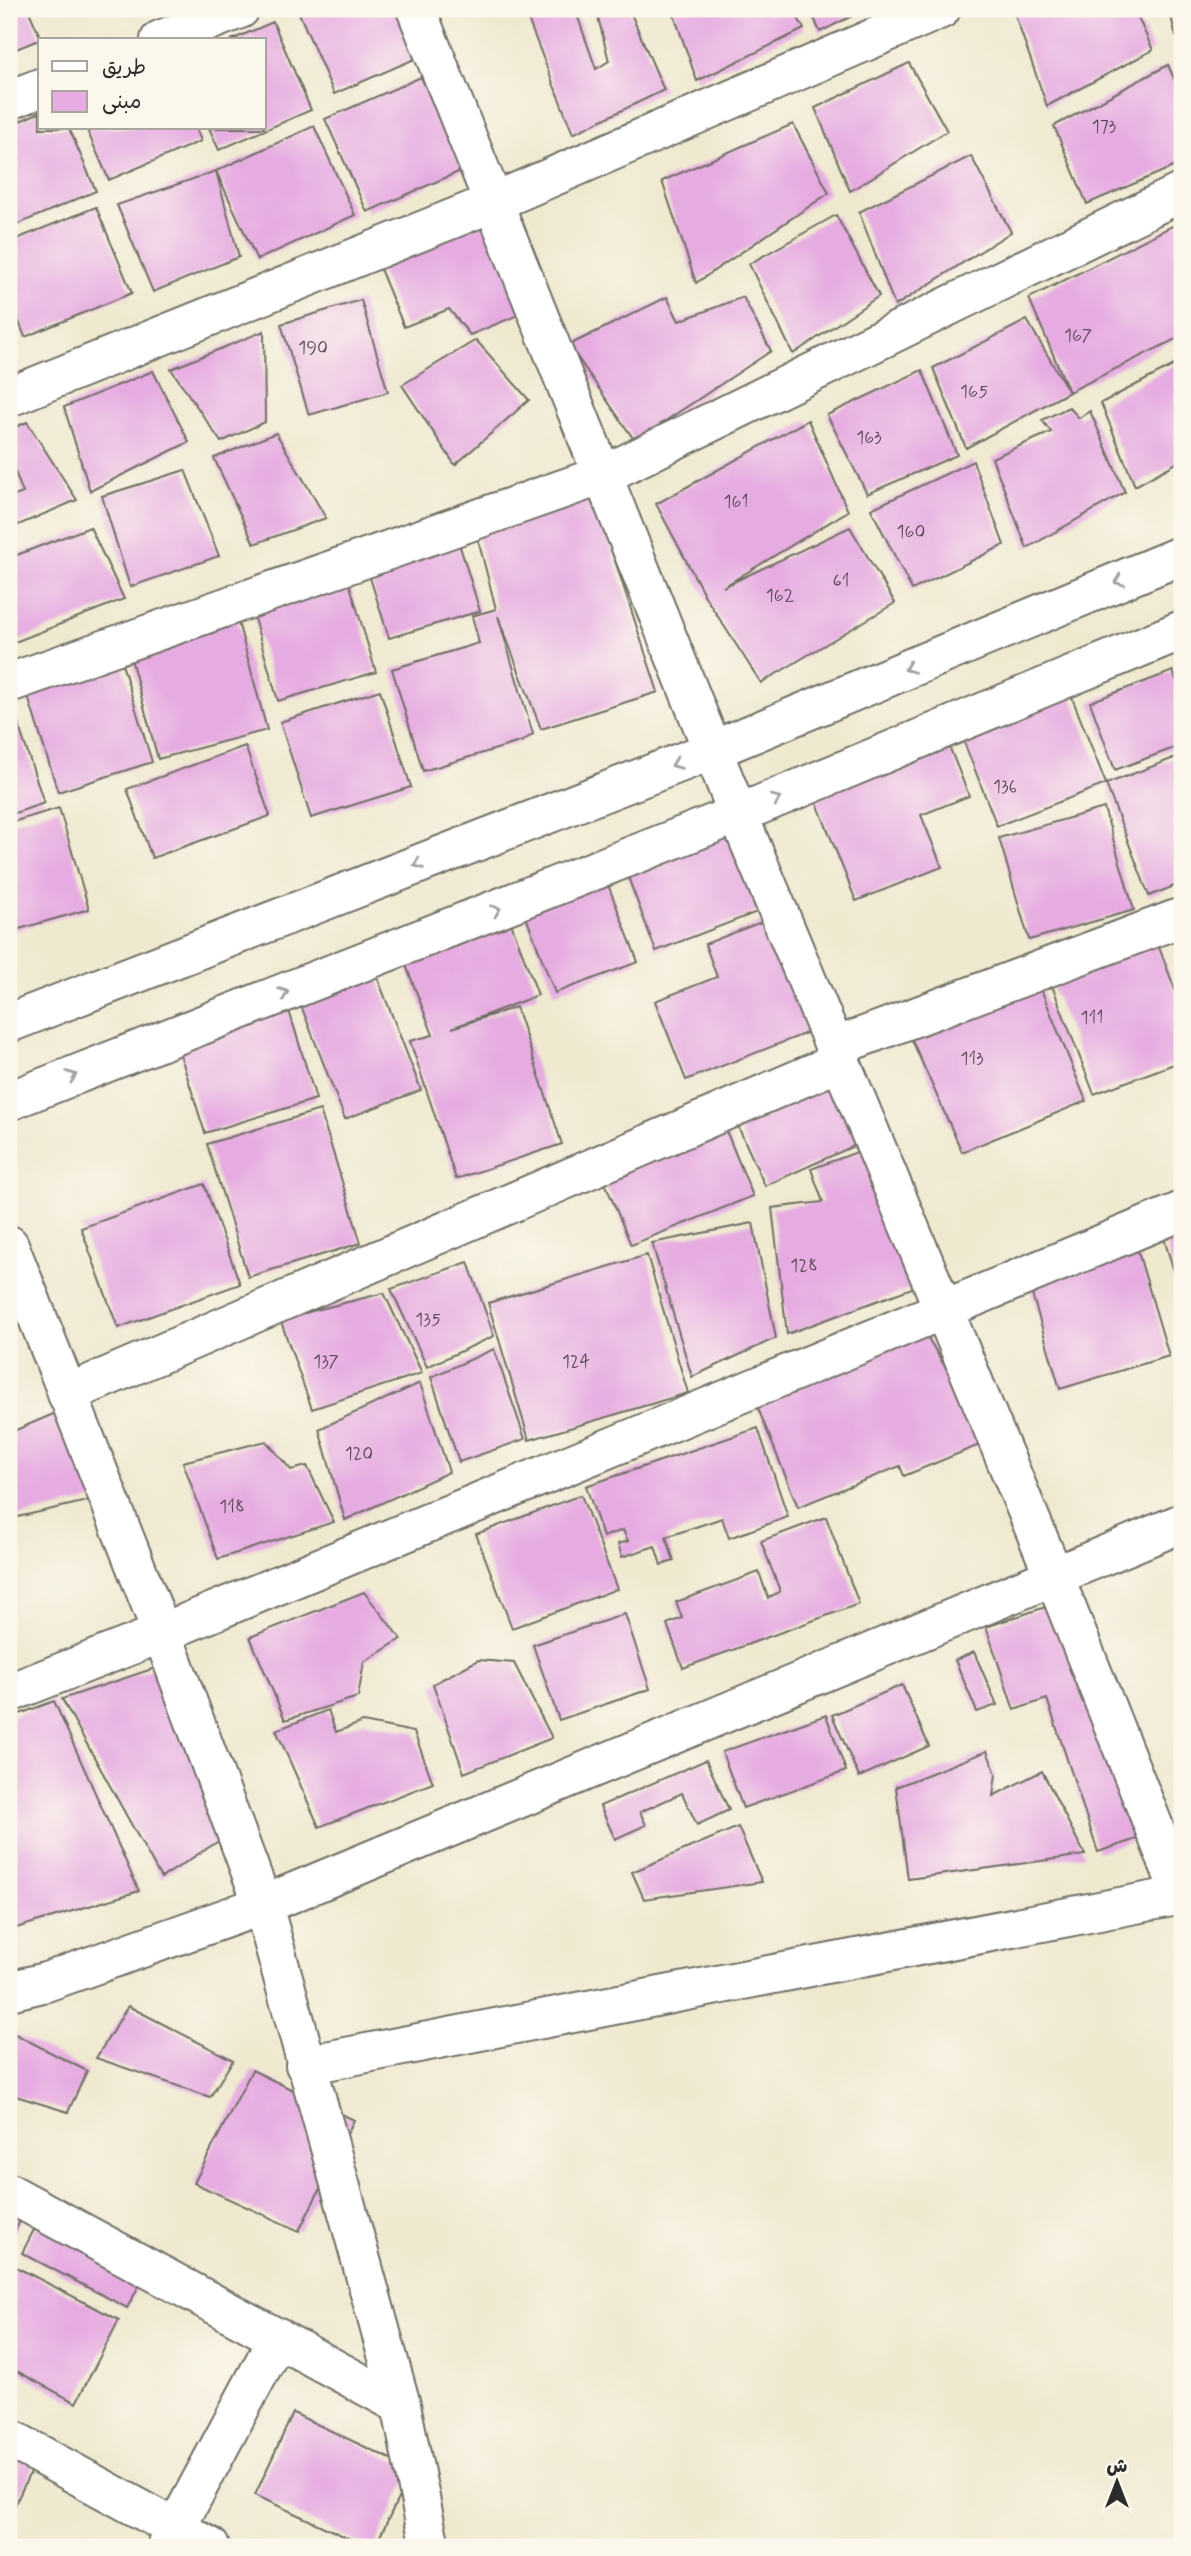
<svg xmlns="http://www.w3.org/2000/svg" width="1191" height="2556" font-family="Mynerve,'Playpen Sans Arabic',sans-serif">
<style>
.building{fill:#e6abe1}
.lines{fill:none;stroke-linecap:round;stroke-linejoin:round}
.street-casing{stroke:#706e65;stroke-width:42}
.street{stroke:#fff;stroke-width:38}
.oneway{stroke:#a0a0a0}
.labels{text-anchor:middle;stroke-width:7;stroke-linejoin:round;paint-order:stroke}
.number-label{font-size:18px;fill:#5a4b58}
</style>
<rect width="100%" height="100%" fill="#fbf7ec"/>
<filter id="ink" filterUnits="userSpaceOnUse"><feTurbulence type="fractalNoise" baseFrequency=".0143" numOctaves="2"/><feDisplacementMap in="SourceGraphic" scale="14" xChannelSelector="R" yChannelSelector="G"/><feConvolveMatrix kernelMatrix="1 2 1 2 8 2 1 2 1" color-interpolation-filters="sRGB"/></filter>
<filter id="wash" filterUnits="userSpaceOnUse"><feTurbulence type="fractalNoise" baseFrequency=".00686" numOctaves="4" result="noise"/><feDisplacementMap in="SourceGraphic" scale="28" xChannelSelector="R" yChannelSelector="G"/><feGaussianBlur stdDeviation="1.57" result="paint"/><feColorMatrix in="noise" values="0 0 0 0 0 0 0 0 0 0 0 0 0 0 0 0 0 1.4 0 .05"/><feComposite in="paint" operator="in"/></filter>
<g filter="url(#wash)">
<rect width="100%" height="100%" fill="#efe9d0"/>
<g id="blocks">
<!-- building -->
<path class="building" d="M9,9H28L41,39L9,52Z
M309,9H404L424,55L334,94L299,13Z
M524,9H575L596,69L609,61L596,9H629L664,90L573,134Z
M672,9H793L804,29L697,81Z
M810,9H866L820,32Z
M1013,9H1134L1153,50L1047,106Z
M1169,9H1182V33L1176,36Z
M273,22L311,110L219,150L209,128H264V40H231Z
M909,63L947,131L850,191L815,108Z
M1168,65L1182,96V163L1087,204L1054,126Z
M421,77L463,170L367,212L325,119Z
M40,112V128H69L96,191L9,228V126Z
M793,124L829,193L696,283L662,181Z
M314,126L355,215L257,260L216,171Z
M86,128H196L201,141L109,180Z
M971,156L1011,232L895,306L859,212Z
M216,171L239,257L153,292L117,205Z
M96,207L132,293L25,337L9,297V242Z
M836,215L879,296L793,354L749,264Z
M493,221L530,310L470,335L449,309L404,327L375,257Z
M1182,221V336L1069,392L1029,298Z
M667,297L679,321L743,297L771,351L635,441L569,345Z
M361,300L388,392L309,415L281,324Z
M1027,320L1069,392L966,448L933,368Z
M264,331L265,422L221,442L171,369Z
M476,340L529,400L455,465L402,385Z
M1182,361V460L1135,486L1101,403Z
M922,370L957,455L867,494L827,415Z
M153,371L189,442L90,491L64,407Z
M1069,407L1079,418L1090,411L1125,492L1027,548L992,458L1051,432L1042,420Z
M808,420L848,511L723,587L850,527L895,603L761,683L706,598L656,504Z
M27,422L77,500L9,529V498L23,493L12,464L9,466V430Z
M276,433L326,518L254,544L214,458Z
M973,461L1004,545L912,590L871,509Z
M185,470L219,556L130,587L102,496Z
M591,487L658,692L541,729L498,616L533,734L523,741L423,771L392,669L479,643L472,616L496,609L474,524Z
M90,527L124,599L10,644L9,558Z
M458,540L480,611L389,638L367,568Z
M348,579L376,672L278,701L251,608Z
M236,614L267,730L158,759L127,644Z
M119,654L152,762L58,792L24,684Z
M1173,671L1182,696V745L1115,770L1090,702Z
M380,690L411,787L311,818L280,722Z
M1069,690L1106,784L997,826L960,732Z
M9,696L44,803L9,815Z
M947,741L969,796L921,815L942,867L856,901L813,793Z
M245,746L270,816L152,858L127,789Z
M1182,755V883L1149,896L1106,784Z
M59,808L89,909L9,932V823Z
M1104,808L1134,910L1029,940L999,838Z
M733,827L765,909L656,951L625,869Z
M605,877L638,962L555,993L523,909Z
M508,915L538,995L452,1028L516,1007L562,1144L456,1179L410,1041L433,1035L402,955Z
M774,917L817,1029L686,1080L655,1001L717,977L705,944Z
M1182,929V964L1171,933Z
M1157,942L1182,1008V1061L1094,1094L1051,983Z
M376,974L421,1090L345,1119L300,1003Z
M1039,984L1086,1101L962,1152L908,1031Z
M287,1004L316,1099L205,1133L175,1038Z
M836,1067L869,1139L765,1186L732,1113Z
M320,1110L361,1243L248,1277L207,1144Z
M722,1121L753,1196L631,1245L600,1171Z
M873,1146L923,1284L787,1334L772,1208L823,1202L811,1169Z
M204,1184L240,1284L118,1328L81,1228Z
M1182,1216V1298L1159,1222Z
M753,1223L776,1338L692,1377L652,1243Z
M1136,1245L1169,1356L1060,1389L1027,1277Z
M647,1255L688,1393L529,1440L488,1303Z
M468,1262L494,1336L427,1367L391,1289Z
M384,1293L422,1373L312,1409L280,1319Z
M918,1321L989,1441L904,1476L900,1466L798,1507L753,1396Z
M494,1349L525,1439L459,1462L431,1377Z
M420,1383L449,1472L345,1520L319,1429Z
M58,1412L96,1499L9,1519V1433Z
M758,1428L788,1517L729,1538L722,1518L666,1537L674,1561L661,1565L655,1546L622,1557L618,1544L628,1541L623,1530L603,1537L586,1486Z
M266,1441L291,1470L307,1466L334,1522L218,1559L183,1462Z
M581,1495L617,1589L512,1628L476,1534Z
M826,1517L859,1604L683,1668L667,1624L682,1618L676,1602L759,1572L768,1598L780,1591L761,1541Z
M364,1592L401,1639L364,1662L358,1697L285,1720L250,1637Z
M1078,1596L1157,1832L1098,1852L1047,1699L1014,1710L986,1627Z
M625,1614L650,1689L559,1720L533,1645Z
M974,1652L997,1705L977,1712L955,1660Z
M478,1660L514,1663L552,1738L464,1773L433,1684Z
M167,1664L242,1826L161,1878L62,1699Z
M902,1685L929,1746L859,1777L832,1715Z
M54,1701L139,1891L16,1928L9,1911V1718Z
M328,1710L336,1732L363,1722L414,1732L433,1783L319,1827L276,1730Z
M826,1715L846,1771L743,1808L722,1752Z
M987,1751L996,1774L993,1796L1042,1771L1085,1855L908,1879L896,1787Z
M706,1760L729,1810L697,1825L682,1793L640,1812L646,1825L615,1839L600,1806Z
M738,1827L762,1882L644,1899L632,1872Z
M128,2006L233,2060L210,2097L96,2058Z
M9,2031L87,2071L68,2112L9,2094Z
M252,2070L354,2120L299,2231L194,2183Z
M9,2199L27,2207L9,2243Z
M40,2218L146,2273L127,2308L22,2253Z
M14,2266L119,2320L76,2403L9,2367V2276Z
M293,2413L412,2469L375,2547H367L255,2495Z
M9,2452L34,2464L9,2518Z"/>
</g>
</g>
<g filter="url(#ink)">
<use href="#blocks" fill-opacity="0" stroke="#706e65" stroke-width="2"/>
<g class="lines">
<!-- street casing -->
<g class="street-casing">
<path id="street" d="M416,9L738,814L1054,1576L1181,1895
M160,40L240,9
M9,100L40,88
M9,397L494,202L941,9
M9,683L603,475L1182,192
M9,1023L713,750L1182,555
M835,1047L1182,917
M9,1101L738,814L1182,630
M9,1245L162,1633L263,1905L401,2405L430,2547
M67,1394L841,1061
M9,1693L162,1633L1182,1211
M9,1991L46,1982L263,1905L1182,1523
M305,2065L1182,1895
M9,2193L401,2405
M9,2438L210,2547
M166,2547L278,2337"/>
</g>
<!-- street -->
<use href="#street" class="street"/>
</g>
<!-- one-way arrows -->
<defs><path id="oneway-chevron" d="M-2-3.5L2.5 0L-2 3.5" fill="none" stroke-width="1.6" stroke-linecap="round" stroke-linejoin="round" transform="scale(1.75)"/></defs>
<g class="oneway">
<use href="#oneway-chevron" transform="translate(1119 581) rotate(157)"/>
<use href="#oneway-chevron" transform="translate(909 668) rotate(157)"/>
<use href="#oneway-chevron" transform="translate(676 764) rotate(159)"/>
<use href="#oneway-chevron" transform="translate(776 799) rotate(-23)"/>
<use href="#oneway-chevron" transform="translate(418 864) rotate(159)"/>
<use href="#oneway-chevron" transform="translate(496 910) rotate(-21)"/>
<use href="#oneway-chevron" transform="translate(284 993) rotate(-21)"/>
<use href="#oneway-chevron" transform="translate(72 1076) rotate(-21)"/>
</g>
</g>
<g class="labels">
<!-- number labels -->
<g class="number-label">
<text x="1104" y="132">173</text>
<text x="1078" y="341">167</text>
<text x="313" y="353">190</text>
<text x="974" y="397">165</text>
<text x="869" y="443">163</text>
<text x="736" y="507">161</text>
<text x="911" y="537">160</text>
<text x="841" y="586">61</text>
<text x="780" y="601">162</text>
<text x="1005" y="792">136</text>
<text x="1092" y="1023">111</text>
<text x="972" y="1064">113</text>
<text x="804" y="1271">128</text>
<text x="428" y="1325">135</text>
<text x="326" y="1367">137</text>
<text x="576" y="1367">124</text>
<text x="359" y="1459">120</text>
<text x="232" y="1512">118</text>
</g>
</g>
<!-- margin -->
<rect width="1191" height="2556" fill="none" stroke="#fbf7ec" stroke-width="35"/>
<!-- legend -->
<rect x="38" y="38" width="228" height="91" fill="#fbf7ec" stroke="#a8a59f" stroke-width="2"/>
<rect x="52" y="61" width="35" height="10" fill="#ffffff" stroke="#a8a59f" stroke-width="2"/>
<text x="102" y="74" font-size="21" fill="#2b2b2b">طريق</text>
<rect x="52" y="91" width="35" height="21" fill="#e6abe1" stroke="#a8a59f" stroke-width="2"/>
<text x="102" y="108" font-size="21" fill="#2b2b2b">مبنى</text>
<!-- north arrow -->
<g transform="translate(1117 2482)" stroke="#fbf7ec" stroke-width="5" paint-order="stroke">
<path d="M0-5L12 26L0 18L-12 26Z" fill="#2b2b2b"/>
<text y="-10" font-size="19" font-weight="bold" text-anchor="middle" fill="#2b2b2b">ش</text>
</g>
</svg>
